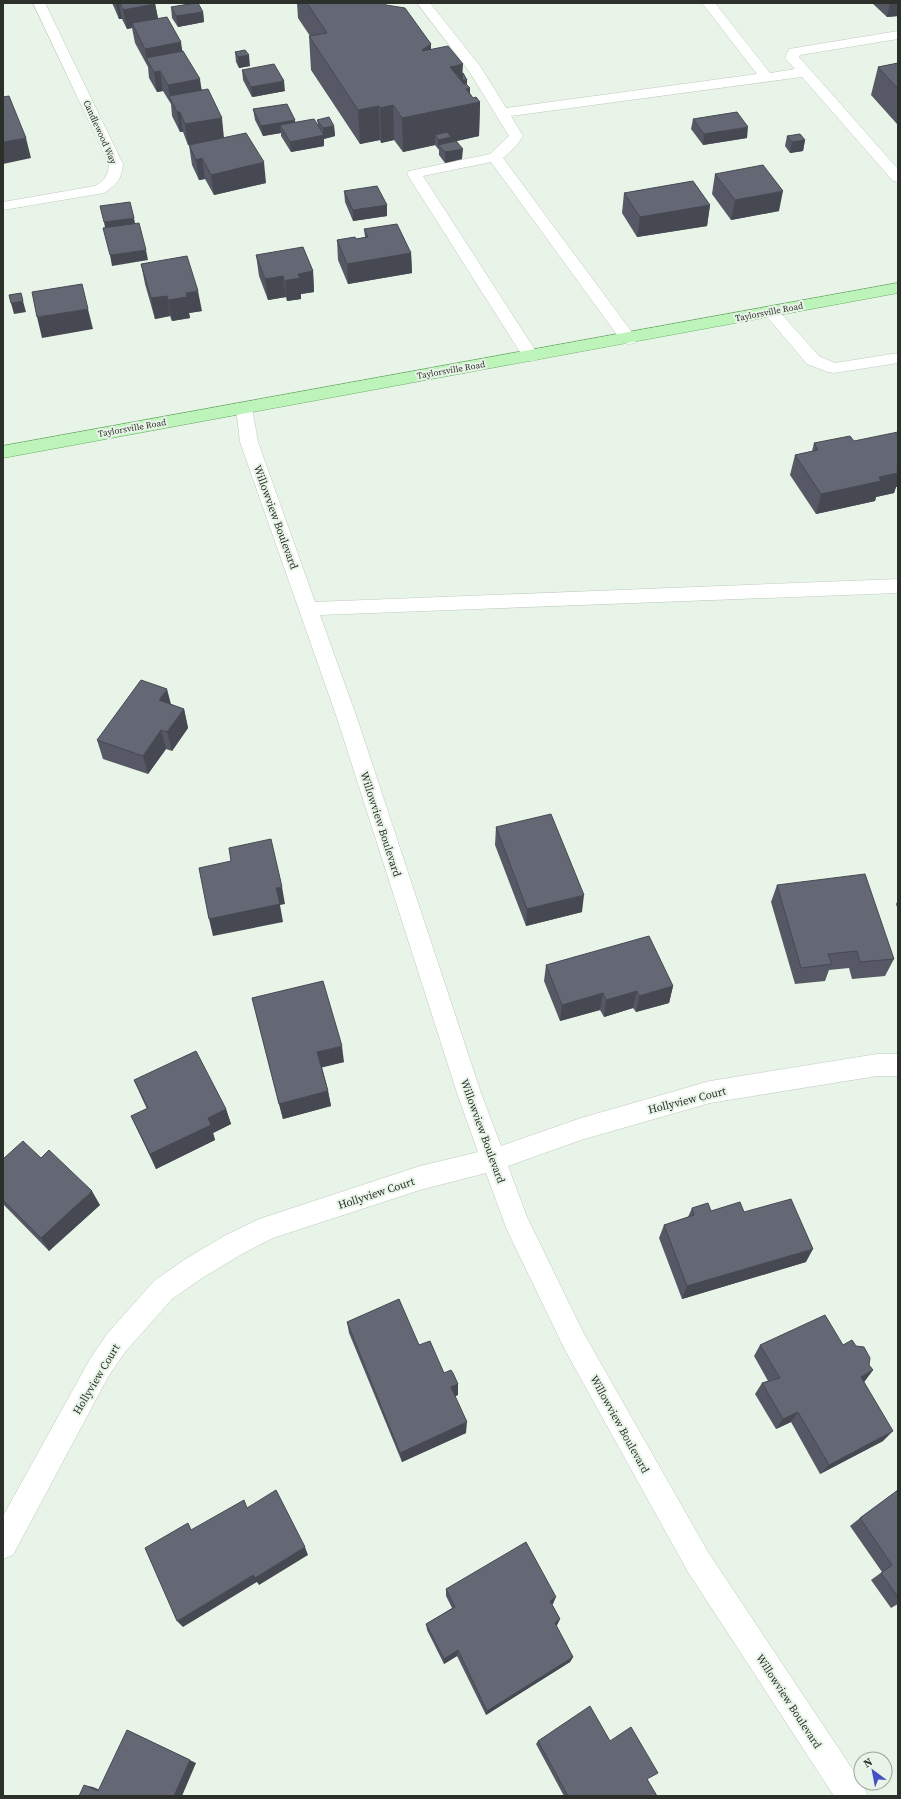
<svg xmlns="http://www.w3.org/2000/svg" width="901" height="1799" font-family="'Source Serif 4',serif">
<style>
.lines{fill:none;stroke-linecap:round;stroke-linejoin:round}
.minor-casing{stroke:#becabd;stroke-width:1}
.major-casing{stroke:#6cab69;stroke-width:1}
.minor{fill:#fff;fill-rule:evenodd}
.major{fill:#bcf4b9;fill-rule:evenodd}
.wall{fill:#565965}
.shaded-wall{fill:#464952}
.building{fill:#646875;stroke:#464952}
.labels{text-anchor:middle;stroke-width:4;stroke-linejoin:round;paint-order:stroke}
.far-street-label{font-size:9px;fill:#2b302b;stroke:#e8f4e7}
.street-label{font-size:11px;fill:#2b302b;stroke:#e8f4e7}
</style>
<rect width="100%" height="100%" fill="#e8f4e7"/>
<g class="lines">
<!-- minor casing -->
<g class="minor-casing">
<path id="minor" d="M33,3H45L123,164C122,179 116,185 104,193L3,210V202L95,186C105,180 108,176 109,164Z
M417,3H430L480,66L506,108L757,74L702,3H715L770,73L795,69L785,58L789,49L898,31V39L800,55L799,57L898,169V182L893,181L802,77L511,116L523,136L516,146L503,158L637,339L635,343L629,344L623,343L491,162L423,176L539,356L537,360L531,361L525,360L407,174L409,171L414,170L490,154L509,136L469,71Z
M771,307L777,309L819,356L835,363L898,353V363L834,373L828,372L807,364L763,312L765,309Z
M244,403L250,404L252,408L258,442L315,602L898,579V593L320,615L357,718L481,1093L501,1146L581,1118L710,1081L877,1054H898V1076H877L710,1103L581,1140L508,1166L527,1217L583,1332L708,1552L863,1785L868,1796H834L688,1572L565,1350L507,1230L486,1173L420,1190L273,1238L242,1254L202,1278L172,1299L125,1352L108,1377L13,1555L3,1559V1516L90,1359L107,1334L154,1281L184,1260L224,1236L259,1219L420,1166L478,1152L457,1093L337,718L240,442L236,408L238,404Z"/>
</g>
<!-- major casing -->
<g class="major-casing">
<path id="major" d="M898,283V293L3,458V446Z"/>
</g>
<!-- minor -->
<use href="#minor" class="minor"/>
<!-- major -->
<use href="#major" class="major"/>
</g>
<!-- wall -->
<path class="wall" d="M112,3H155L158,18L182,51L202,90L224,138L266,183L214,195L205,179L199,180L192,165L189,145L209,141L188,145L183,132H180L172,116L171,104L163,91L157,92L149,78L148,67L135,43L132,28L127,29L122,19H119L113,5Z
M297,3H384L386,5L431,44V49L463,73L467,86L470,88V93L473,98L480,102L479,136L457,141L462,159L445,163L439,155V150L435,145L403,152L394,140L381,143L380,140L360,144L311,70L309,36H310L298,18Z
M872,3H898V16L887,17Z
M171,7L203,12L204,22L178,27L172,18Z
M235,52L250,66L239,68L236,62Z
M898,63V123L897,124L871,95L878,67Z
M242,70L285,91L252,97L243,80Z
M253,109L295,122L318,125L317,120L334,126L335,136L324,139V146L291,152L281,136V133L263,136L255,120Z
M693,119L747,138L703,145L691,129Z
M787,136L805,140L803,151L790,153L785,146Z
M715,174L779,211L731,220L712,194Z
M344,191L387,205V216L353,221L345,202Z
M624,193L710,205L707,226L637,237L622,213Z
M364,229L411,253L412,273L348,284L338,260L337,240L356,239L365,237Z
M256,255L313,271L314,292L301,294V299L287,301L286,297L268,300L259,276Z
M141,264L202,311L189,313L190,318L172,321L170,316L155,319L145,284Z
M854,441L896,487L894,493L876,497L875,501L816,514L790,475L795,455L812,451L814,443Z
M171,705L184,709L188,728L172,751L166,749L148,774L103,759L97,740Z
M496,827L582,912L526,926L495,845Z
M777,885L894,959L885,976L852,979L849,968L829,970L825,981L795,984L771,902Z
M898,900V910L896,904Z
M546,965L673,986L669,1003L636,1012L633,1008L604,1017L600,1010L560,1021L544,981Z
M252,998L344,1062L322,1067L328,1091L331,1106L283,1119Z
M134,1080L226,1109L231,1124L213,1133L215,1140L156,1169L138,1131L131,1116L147,1109L141,1096Z
M3,1159L100,1205L49,1251L3,1204Z
M692,1208L711,1211L744,1212L806,1262L682,1299L659,1238L664,1225L688,1217Z
M347,1322L419,1345L444,1373L458,1384V1395L455,1396L466,1433L402,1462L349,1333Z
M760,1345H843L869,1365L873,1370L864,1382L883,1441L820,1474L791,1422L776,1429L755,1394L762,1383L768,1381L754,1356Z
M898,1490V1604L891,1608L871,1580L882,1572L850,1526L860,1518Z
M446,1589L553,1604H552L560,1619L557,1625L556,1626L573,1657L570,1662L486,1715L457,1656L444,1664L427,1630L426,1624L452,1608L446,1596Z
M538,1741H610L647,1779L657,1796H564L536,1744Z"/>
<!-- shaded-wall -->
<path class="shaded-wall" d="M116,3H119L122,19H119Z
M890,3H898V16L887,17Z
M155,4L159,24L132,23V28L127,29L123,10Z
M203,12L204,22L178,27L176,16Z
M181,42L184,62L146,59L145,49Z
M431,44V78L422,50Z
M249,55L250,66L239,68L238,57Z
M463,64L462,80H467V89L470,88L469,104L480,102L479,136L438,145V150V140L435,135V145L403,152L402,118L450,67Z
M160,71L163,91L157,92L154,72Z
M200,79L203,99L170,97L168,85Z
M284,81L285,91L252,97L251,87Z
M393,105L394,140L381,143L380,108Z
M379,106L380,140L360,144L358,110Z
M177,112H180L183,132H180Z
M222,118L224,138L188,145L185,124Z
M295,120L296,130L280,125L281,133L263,136L261,126Z
M334,126L335,136L324,139V146L291,152L290,142L323,135V128Z
M748,127L747,138L703,145L704,134Z
M26,138L31,158L3,164V142Z
M805,140L803,151L790,153L792,142Z
M463,149L462,159L445,163V152Z
M202,158L205,179L199,180L196,160Z
M264,162L266,183L214,195L211,175Z
M783,191L779,211L731,220L735,200Z
M387,205V216L353,221V210Z
M710,205L707,226L637,237L640,217Z
M134,218L136,228L106,233L104,222Z
M146,250L148,260L112,266L110,255Z
M411,253L412,273L348,284L347,264Z
M313,271L314,292L301,294V299L287,301L285,281L298,274Z
M283,276L286,297L268,300L265,279Z
M198,291L202,311L189,313L190,318L172,321L168,300L186,293Z
M167,296L170,316L155,319L151,298Z
M23,301L26,312L14,314L11,303Z
M88,309L93,329L42,338L37,317Z
M898,468V487H896L894,493L876,497L875,501L816,514L821,494L879,477Z
M167,689L172,708L159,700Z
M184,709L188,728L172,751L167,732Z
M161,730L166,749L148,774L143,756Z
M282,887L285,904L280,905L283,922L213,936L209,919L276,888Z
M584,895L582,912L526,926L527,909Z
M673,986L669,1003L636,1012L639,996Z
M637,991L633,1008L604,1017L606,1000Z
M603,993L600,1010L560,1021L562,1005Z
M342,1046L344,1062L320,1068L317,1052Z
M328,1091L331,1106L283,1119L279,1104Z
M226,1109L231,1124L213,1133L215,1140L156,1169L150,1154L208,1118Z
M92,1191L100,1205L49,1251L41,1238Z
M813,1249L806,1262L682,1299L687,1286Z
M873,1370L864,1382L861,1377Z
M458,1384V1395L451,1398V1387Z
M798,1412L791,1422L776,1429L783,1419Z
M467,1422L466,1433L402,1462L400,1453Z
M893,1431L883,1441L820,1474L829,1465Z
M305,1547L308,1555L259,1585L257,1582L183,1627L177,1621L253,1575Z
M556,1597L553,1604L548,1607L550,1601Z
M560,1619L557,1625L552,1629L555,1623Z
M458,1650L457,1656L444,1664V1659Z
M573,1657L570,1662L486,1715L487,1711Z
M127,1730L196,1763L182,1796H174Z
M84,1785L93,1787L107,1793L98,1791Z"/>
<!-- building -->
<path class="building" d="M120,3H155V4L123,10Z
M195,3H198L203,12L176,16L171,7Z
M307,3H384L386,5L405,8L431,44L422,50L423,51L448,46L463,64L450,67L464,84H466L470,88L466,89L473,98L476,97L480,102L402,118L393,105L380,108L379,106L358,110L309,36L327,33Z
M167,17L181,42L145,49L132,23Z
M245,50L249,55L238,57L235,52Z
M183,51L200,79L168,85L160,71L154,72L146,58Z
M898,63V89L878,67Z
M274,64L284,81L251,87L242,70Z
M463,73L467,80H462Z
M208,89L222,118L185,124L180,112H177L169,96Z
M9,96L26,138L3,142V97Z
M287,104L295,120L261,126L253,109Z
M737,112L748,127L704,134L693,119Z
M329,117L334,126L323,128L317,120Z
M314,119L324,135L290,142L280,125Z
M447,132L451,137L438,140L435,135Z
M246,133L264,162L211,175L202,158L196,160L189,145Z
M800,134L805,140L792,142L787,136Z
M456,141L463,149L445,152L438,145Z
M763,165L783,191L735,200L715,174Z
M693,181L710,205L640,217L624,193Z
M377,186L387,205L353,210L344,191Z
M130,202L134,218L104,222L100,206Z
M139,223L146,250L110,255L103,228Z
M397,224L411,253L347,264L337,240L355,237L356,239L368,237L364,229Z
M303,247L313,271L298,274L300,278L288,280L285,281L283,276L265,279L256,255Z
M187,256L198,291L186,293L187,297L168,300L167,296L151,298L141,264Z
M82,284L88,309L37,317L32,292Z
M21,293L23,301L11,303L9,295Z
M898,432V468H897L898,473L879,477L881,481L821,494L795,455L818,450L814,443L850,436L854,441Z
M141,680L167,689L159,700L184,709L167,732L161,730L143,756L97,740Z
M551,814L584,895L527,909L496,827Z
M271,839L282,887L276,888L280,904L209,919L199,868L231,861L229,848Z
M865,874L894,959L860,962L857,951L828,954L832,964L801,968L777,885Z
M649,936L673,986L639,996L637,991L606,1000L603,993L562,1005L546,965Z
M323,981L342,1046L317,1052L328,1091L279,1104L252,998Z
M196,1051L226,1109L208,1118L211,1125L150,1154L131,1116L148,1108L134,1080Z
M23,1141L41,1158L49,1150L92,1191L41,1238L3,1200V1159Z
M791,1199L813,1249L687,1286L664,1225L694,1215L692,1208L708,1203L711,1211L740,1202L744,1212Z
M399,1299L419,1345L430,1341L444,1373L451,1370L453,1373L458,1384L451,1387L467,1422L400,1453L347,1322Z
M825,1315L843,1345L852,1340L856,1346L864,1347L870,1358L869,1365L873,1370L861,1377L893,1431L829,1465L798,1412L783,1419L762,1383L780,1378L760,1345Z
M276,1490L305,1547L255,1578L253,1575L177,1621L145,1548L188,1523L191,1530L244,1500L247,1508Z
M898,1490V1597L881,1573L892,1565L860,1518Z
M526,1542L556,1597L550,1601L560,1619L555,1623L573,1657L487,1711L458,1650L444,1659L426,1624L455,1607L446,1589Z
M590,1706L610,1741L631,1727L658,1773L647,1779L657,1796H568L538,1741Z
M127,1730L190,1760L174,1796H79L84,1785L98,1791Z"/>
<g class="labels">
<!-- far-street labels -->
<g class="far-street-label">
<text transform="translate(100 132) rotate(66)" y="3">Candlewood Way</text>
<text transform="translate(769 312) rotate(-11)" y="3">Taylorsville Road</text>
<text transform="translate(451 370) rotate(-10)" y="3">Taylorsville Road</text>
<text transform="translate(132 428) rotate(-10)" y="3">Taylorsville Road</text>
</g>
<!-- street labels -->
<g class="street-label">
<text transform="translate(276 517) rotate(70)" y="4">Willowview Boulevard</text>
<text transform="translate(381 824) rotate(72)" y="4">Willowview Boulevard</text>
<text transform="translate(687 1100) rotate(-14)" y="4">Hollyview Court</text>
<text transform="translate(483 1131) rotate(70)" y="4">Willowview Boulevard</text>
<text transform="translate(376 1193) rotate(-18)" y="4">Hollyview Court</text>
<text transform="translate(96 1379) rotate(-59)" y="4">Hollyview Court</text>
<text transform="translate(620 1424) rotate(61)" y="4">Willowview Boulevard</text>
<text transform="translate(789 1701) rotate(57)" y="4">Willowview Boulevard</text>
</g>
</g>
<!-- border -->
<rect width="901" height="1799" fill="none" stroke="#2b302b" stroke-width="8"/>
<!-- north arrow -->
<g transform="translate(873 1771) rotate(328)"><circle r="19" fill="#e8f4e7" stroke="#9ca69c"/>
<path d="M0-3L7 15L0 10L-7 15Z" fill="#4351c5"/>
<text y="-6" font-size="11" font-weight="bold" text-anchor="middle" fill="#2b302b">N</text>
</g>
</svg>
